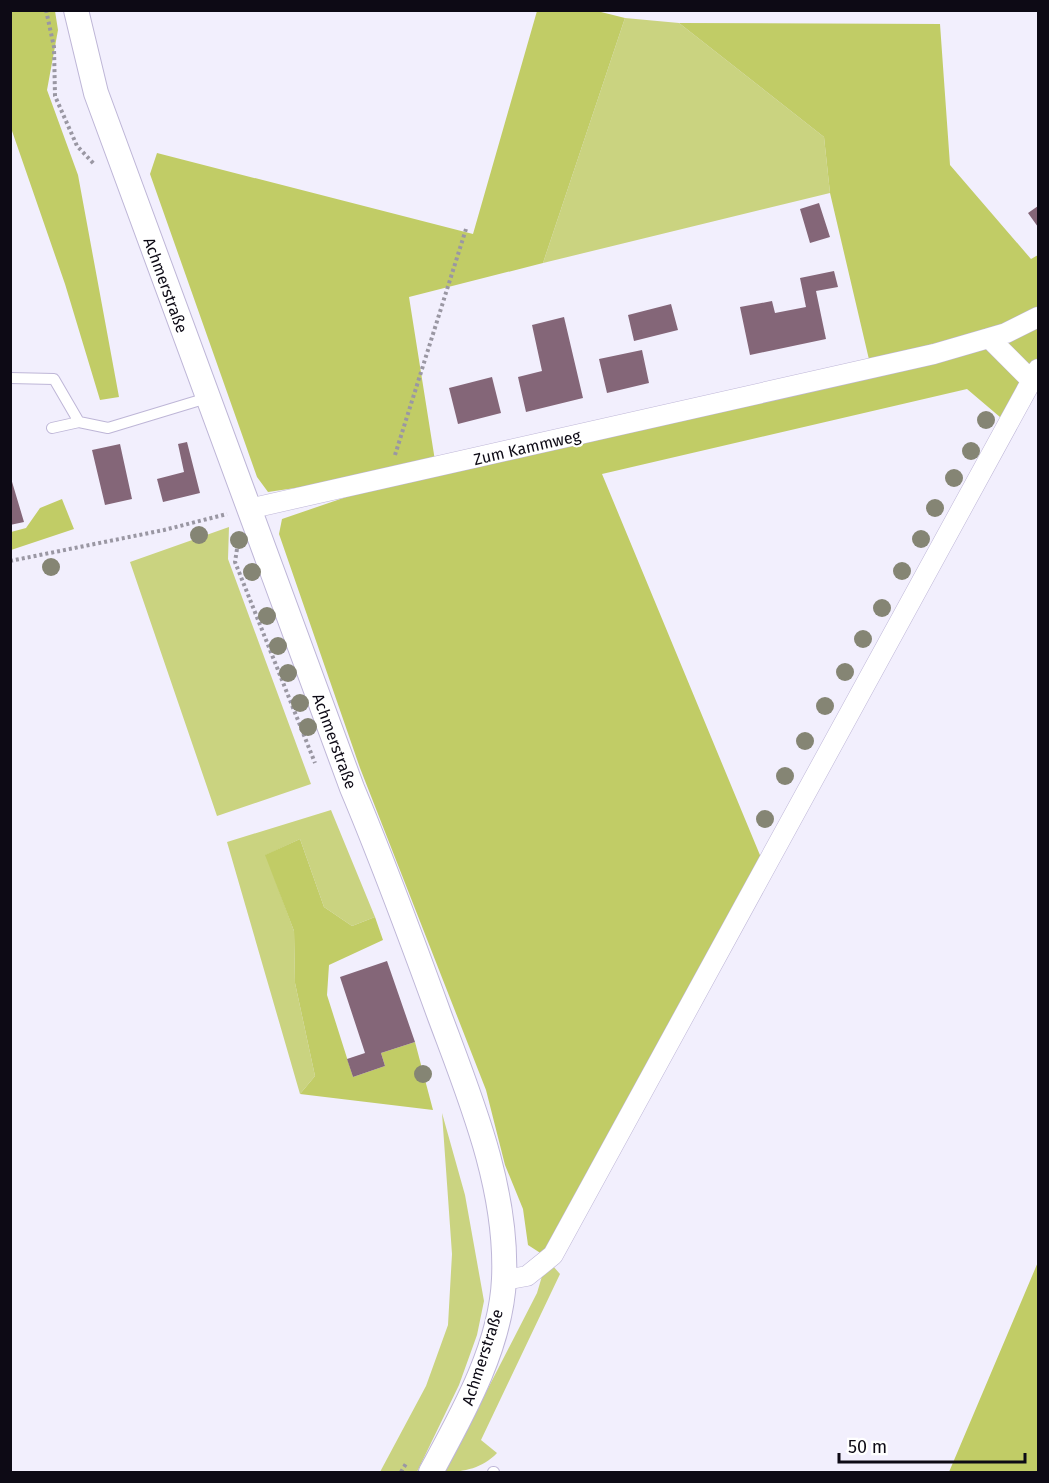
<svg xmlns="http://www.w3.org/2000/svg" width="1049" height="1483" font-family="'Fira Sans',sans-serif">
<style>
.green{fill:#cad380}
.forest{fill:#c1cc66}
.building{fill:#846678}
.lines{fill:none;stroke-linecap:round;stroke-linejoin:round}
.service-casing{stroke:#beb6d7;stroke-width:12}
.minor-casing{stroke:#beb6d7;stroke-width:21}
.tertiary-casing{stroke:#beb6d7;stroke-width:26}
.path{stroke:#9a97a3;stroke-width:4;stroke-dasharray:3 3;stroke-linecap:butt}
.service{stroke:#fff;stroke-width:10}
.minor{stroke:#fff;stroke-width:20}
.tertiary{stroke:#fff;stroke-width:24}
.tree{fill:#858574}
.labels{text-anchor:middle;stroke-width:4.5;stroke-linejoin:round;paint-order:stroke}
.street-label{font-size:16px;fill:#0d0a15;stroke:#fff}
</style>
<rect width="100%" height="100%" fill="#f2effd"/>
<!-- green -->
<path class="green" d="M625,18L679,23L824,137L830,193L543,263Z
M229,527L228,559L311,784L217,816L130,562Z
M331,810L375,917L352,926L324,907L300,839L266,855L294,931L295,983L315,1076L300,1094L227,842Z
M442,1113L465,1195L484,1301L477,1335L459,1385L417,1472H380L426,1386L448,1325L452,1254Z
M545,1266H553L560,1274L481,1440L497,1453C483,1468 464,1472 445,1472L537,1293Z"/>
<!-- forest -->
<path class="forest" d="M11,10L55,11L58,30L47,90L78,175L119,397L100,400L65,284L11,128Z
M537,11H597L625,18L543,263L409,297L436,467L871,368L830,193L824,137L679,23L940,24L950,165L1031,259L1038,255V374L1007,423L967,389L602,474L762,860L545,1256L528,1245L523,1209L505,1165L486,1090L360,768L279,534L282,519L431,468L268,492L257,477L150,174L157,153L473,234Z
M62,499L74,529L11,550V532L26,528L40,508Z
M300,839L324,907L352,926L375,917L383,940L329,965L327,995L353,1077L385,1066L381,1053L415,1042L433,1110L300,1094L315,1076L295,983L294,931L265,855Z
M1038,1262V1472H949Z"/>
<!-- building -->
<path class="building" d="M819,203L830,237L810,243L800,209Z
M1038,206V227L1028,213Z
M834,271L838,287L816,291L826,339L750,355L740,307L772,301L775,313L806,307L800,278Z
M671,304L678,330L634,341L628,315Z
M564,317L583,398L526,412L518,377L542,371L532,325Z
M642,350L649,383L607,393L599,359Z
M492,377L501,413L458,424L449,388Z
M187,442L200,493L163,502L157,479L184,472L178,444Z
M120,444L132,499L105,505L92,450Z
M10,475L24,522L10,525Z
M387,961L415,1042L381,1053L385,1066L353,1077L347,1059L365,1053L340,977Z"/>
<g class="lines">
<!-- service casing -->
<g class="service-casing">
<path id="service" d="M10,378L54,379L79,422
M52,428L79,422L108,428L207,398
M493,1472H494"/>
</g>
<!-- minor casing -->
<g class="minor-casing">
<path id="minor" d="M989,338L1032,381
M248,509L934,354L1006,333L1038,317
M504,1280L527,1276L553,1255L1038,369"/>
</g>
<!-- tertiary casing -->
<g class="tertiary-casing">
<path id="tertiary" d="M76,10L96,93L352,788C384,864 412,940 440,1017C471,1100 508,1189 504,1279C501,1347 462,1415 431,1472"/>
</g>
<!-- path -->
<path class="path" d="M46,10L54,47L55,96L77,146L95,165
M395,455L466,229
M237,549L235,562L315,763
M10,561L164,530L227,514
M401,1472L407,1462"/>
<!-- service -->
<use href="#service" class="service"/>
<!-- minor -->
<use href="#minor" class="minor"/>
<!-- tertiary -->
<use href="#tertiary" class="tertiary"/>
</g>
<!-- trees -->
<g class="tree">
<circle cx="986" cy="420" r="9"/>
<circle cx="971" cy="451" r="9"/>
<circle cx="954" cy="478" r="9"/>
<circle cx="935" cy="508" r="9"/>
<circle cx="199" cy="535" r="9"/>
<circle cx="921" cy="539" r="9"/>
<circle cx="239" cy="540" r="9"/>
<circle cx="51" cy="567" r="9"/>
<circle cx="902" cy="571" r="9"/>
<circle cx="252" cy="572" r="9"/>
<circle cx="882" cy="608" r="9"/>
<circle cx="267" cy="616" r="9"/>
<circle cx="863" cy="639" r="9"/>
<circle cx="278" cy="646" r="9"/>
<circle cx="845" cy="672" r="9"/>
<circle cx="288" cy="673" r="9"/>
<circle cx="300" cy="703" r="9"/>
<circle cx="825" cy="706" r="9"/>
<circle cx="308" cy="727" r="9"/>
<circle cx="805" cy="741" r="9"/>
<circle cx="785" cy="776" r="9"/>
<circle cx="765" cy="819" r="9"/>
<circle cx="423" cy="1074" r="9"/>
</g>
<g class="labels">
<!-- street labels -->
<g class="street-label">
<text transform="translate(166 285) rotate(70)" y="6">Achmerstraße</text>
<text transform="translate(527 447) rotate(-13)" y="6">Zum Kammweg</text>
<text transform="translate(335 741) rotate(70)" y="6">Achmerstraße</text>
<text transform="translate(482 1357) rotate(-72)" y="6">Achmerstraße</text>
</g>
</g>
<!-- border -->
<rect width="1049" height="1483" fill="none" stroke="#0d0a15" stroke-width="24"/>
<!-- scale -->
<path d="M839 1453v9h186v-9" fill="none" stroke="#0d0a15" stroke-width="3"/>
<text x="848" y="1453" font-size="18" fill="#0d0a15" stroke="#ffffff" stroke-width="4.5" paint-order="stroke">50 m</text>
</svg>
